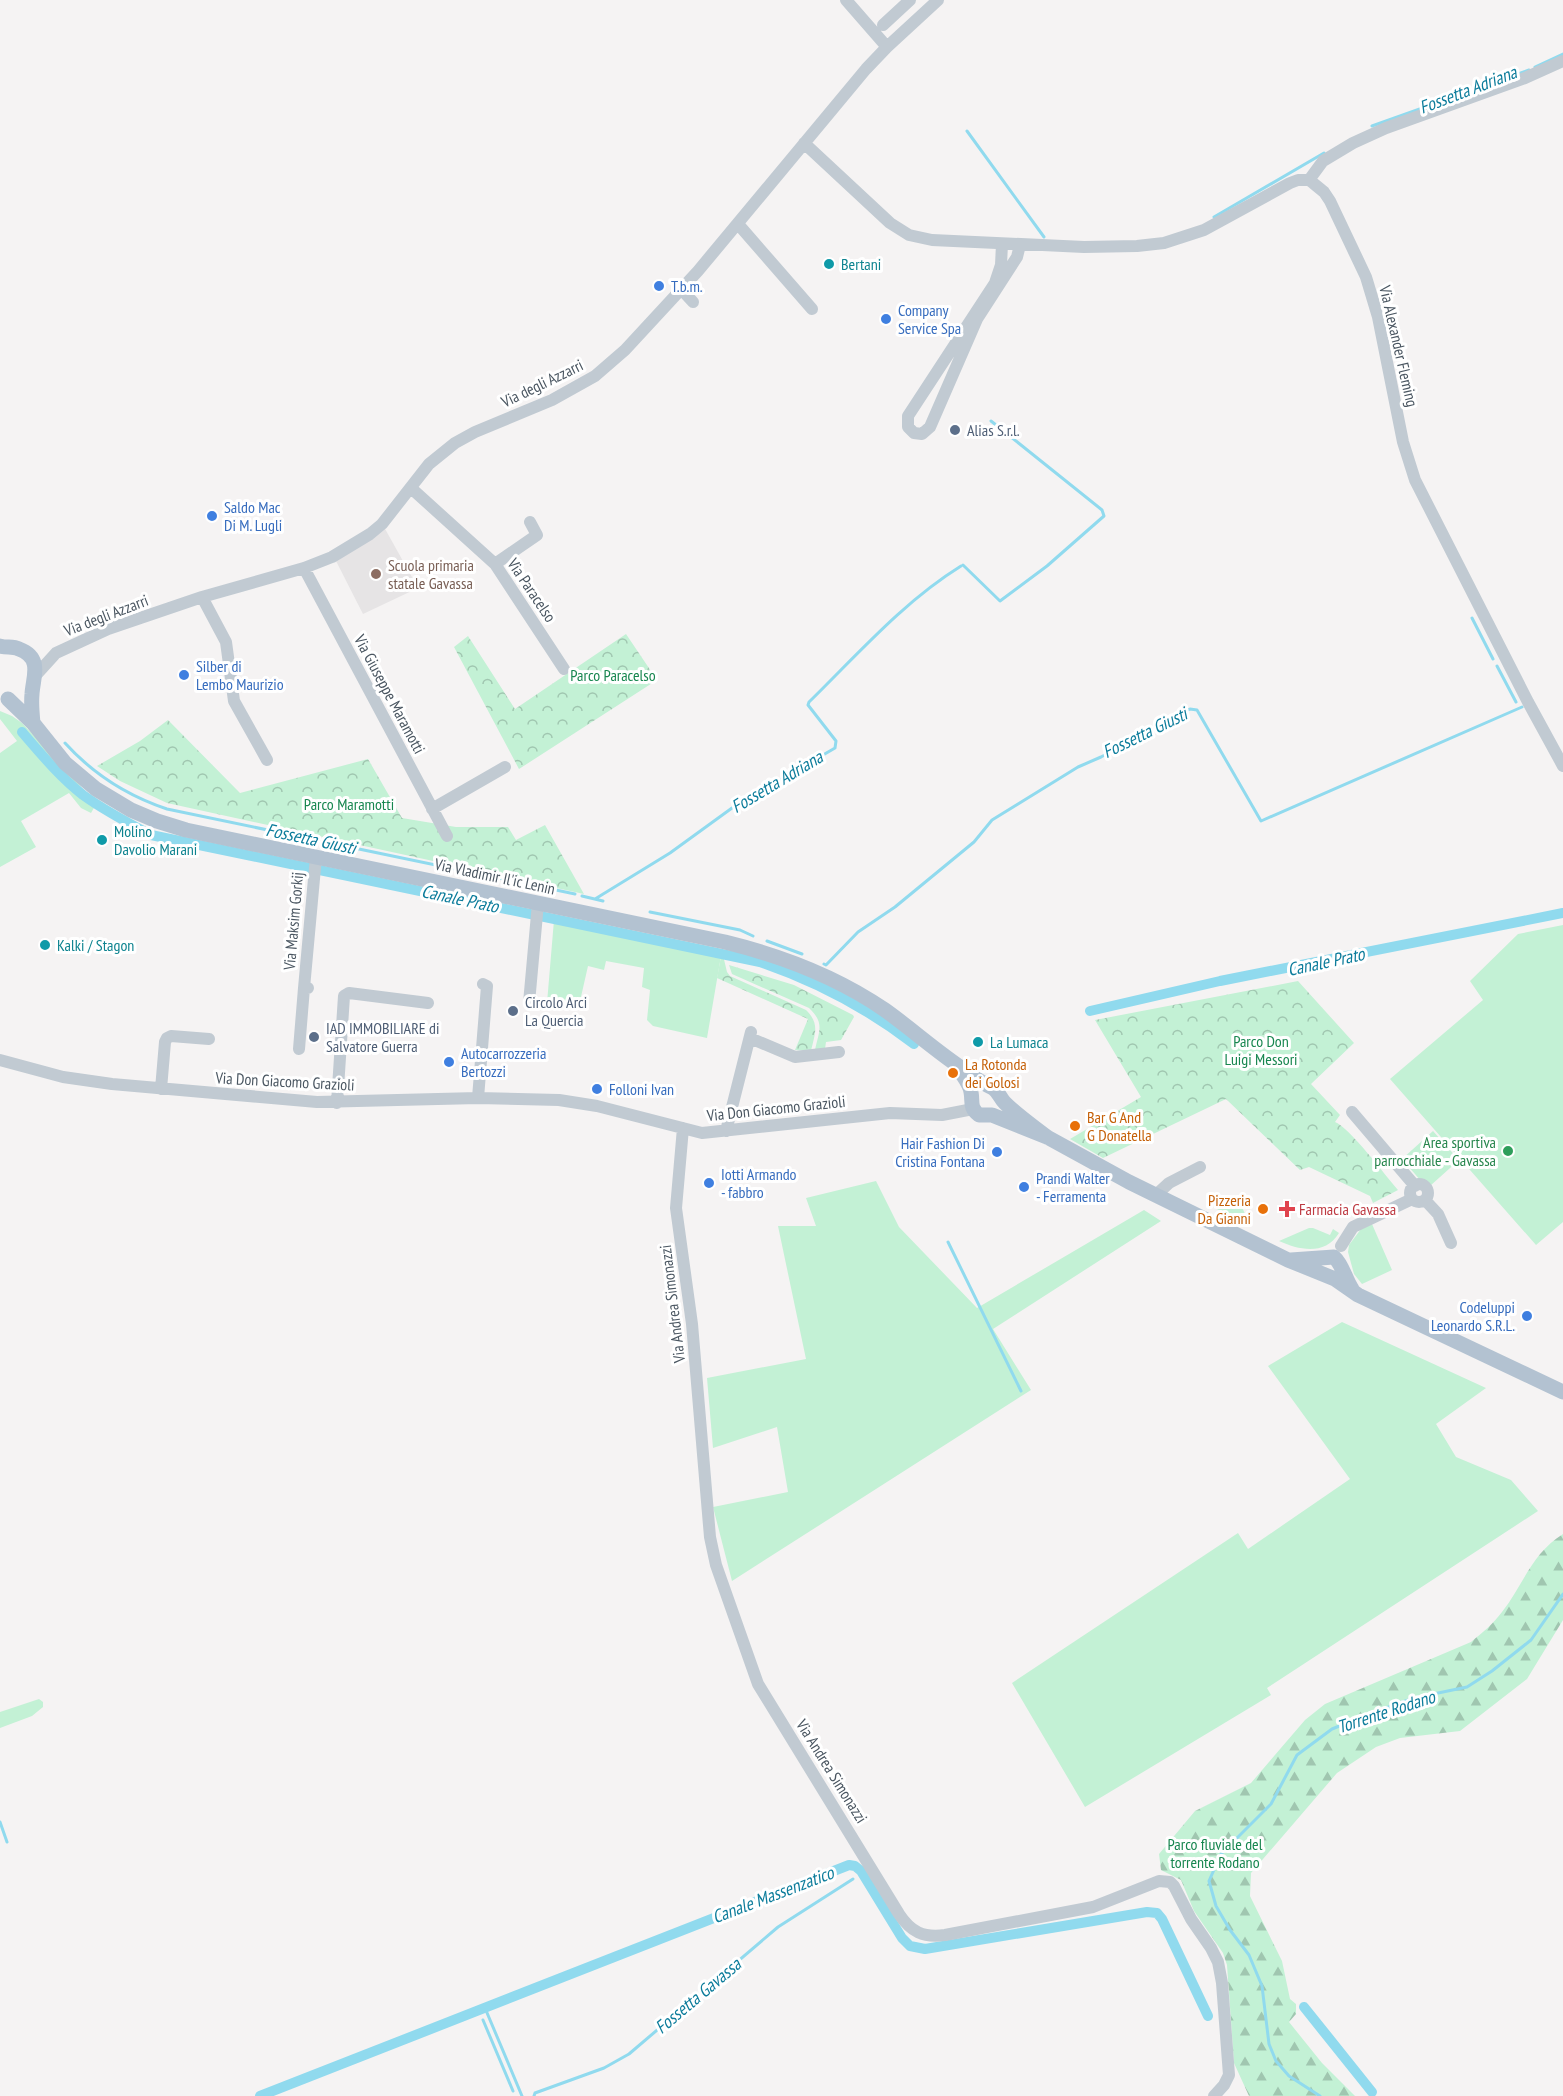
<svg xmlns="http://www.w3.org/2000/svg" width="1563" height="2096" font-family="'PT Sans Narrow',sans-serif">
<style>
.education{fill:#e6e4e5}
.green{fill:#c3f1d5}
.forest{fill:url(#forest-firs)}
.park{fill:url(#park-crowns)}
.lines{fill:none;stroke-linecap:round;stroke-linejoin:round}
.stream{stroke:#90daee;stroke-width:3}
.canal{stroke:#90daee;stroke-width:10}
.minor{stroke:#c1cad2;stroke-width:12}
.major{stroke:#b3c2d1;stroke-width:15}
.culture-dot{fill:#0f9aa8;stroke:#fff;stroke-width:2}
.shop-dot{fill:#3f7fe0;stroke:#fff;stroke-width:2}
.service-dot{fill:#5c6f8a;stroke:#fff;stroke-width:2}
.education-dot{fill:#8d6e63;stroke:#fff;stroke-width:2}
.food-dot{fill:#e8710a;stroke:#fff;stroke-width:2}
.leisure-dot{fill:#2e9e5b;stroke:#fff;stroke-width:2}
.health-dot{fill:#e0444e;stroke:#fff;stroke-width:2}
.labels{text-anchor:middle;stroke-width:6;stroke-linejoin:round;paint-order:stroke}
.culture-label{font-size:16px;fill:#0d838f;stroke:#fff;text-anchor:start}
.shop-label{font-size:16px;fill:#366cbe;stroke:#fff;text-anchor:start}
.street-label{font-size:16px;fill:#4a5661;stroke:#fff}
.service-label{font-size:16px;fill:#4e5e75;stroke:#fff;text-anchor:start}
.education-label{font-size:16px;fill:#785e54;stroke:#fff;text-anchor:start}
.park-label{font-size:16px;fill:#17864f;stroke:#fff}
.food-label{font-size:16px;fill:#c56008;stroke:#fff;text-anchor:start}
.leisure-label{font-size:16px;fill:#27864d;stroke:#fff;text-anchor:end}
.health-label{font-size:16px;fill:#be3a42;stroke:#fff;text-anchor:start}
.water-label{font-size:18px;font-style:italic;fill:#0c7c9b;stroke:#fff}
</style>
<defs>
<pattern id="forest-firs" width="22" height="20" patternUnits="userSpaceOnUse" patternTransform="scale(1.5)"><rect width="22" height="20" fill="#c3f1d5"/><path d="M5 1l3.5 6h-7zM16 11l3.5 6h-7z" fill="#a0c6b0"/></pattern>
<pattern id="park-crowns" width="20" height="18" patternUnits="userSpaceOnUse" patternTransform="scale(1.5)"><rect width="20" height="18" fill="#c3f1d5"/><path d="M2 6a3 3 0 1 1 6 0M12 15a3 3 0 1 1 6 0" fill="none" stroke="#a0c6b0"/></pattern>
</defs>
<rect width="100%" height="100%" fill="#f5f3f3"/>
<!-- education -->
<path class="education" d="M384,527L418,588L363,614L335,559Z"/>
<!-- green -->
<path class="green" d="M0,711L12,716L22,723L75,779L95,806L91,813L81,808L69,793L21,821L36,847L0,867V753L17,741L0,719Z
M554,920L721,956L707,1038L653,1026L647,1020L650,990L642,987L644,968L606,961L604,970L588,966L578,1010L547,1003Z
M1563,925V1222L1536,1245L1390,1079L1483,1000L1470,981L1518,934Z
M1433,1131L1459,1160L1430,1186L1421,1181L1402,1159Z
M876,1181L899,1227L977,1308L1144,1210L1161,1221L993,1329L1031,1390L732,1581L713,1507L788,1492L777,1427L713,1448L707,1378L806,1359L778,1226H816L806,1198Z
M1238,1198L1249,1223L1246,1224L1213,1207Z
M1372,1224L1392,1270L1362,1284L1354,1274L1348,1252L1349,1245L1361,1229Z
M1309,1228H1313L1330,1235L1333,1229L1339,1233C1325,1256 1299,1250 1279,1241Z
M1342,1322L1486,1388L1436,1424L1456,1457L1511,1480L1538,1511L1267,1688L1271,1695L1085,1807L1012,1683L1238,1533L1248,1549L1350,1479L1268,1366Z
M39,1699L43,1702V1707L32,1716L0,1728V1712Z"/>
<!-- forest -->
<path class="forest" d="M1563,1534V1620L1527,1679L1460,1731L1400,1738L1376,1747L1337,1773L1251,1873L1250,1896L1282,1961L1290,1999L1296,2004V2014L1289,2022L1322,2063L1355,2096H1249L1234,2063L1227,1965L1223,1953L1194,1911L1181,1880L1161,1870L1159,1854L1195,1811L1251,1783L1305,1720L1325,1704L1471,1642C1482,1633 1493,1624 1502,1612C1523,1585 1532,1553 1563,1534Z"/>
<!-- park -->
<path class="park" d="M626,634L657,680L519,769L454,647L468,636L515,709Z
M168,720L240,793L368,759L402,818L456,827H508L516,840L545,825L584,894L167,803L120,781L97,766L140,741Z
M722,951L727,972L730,976L806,1010C820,1024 815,1033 811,1051L795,1050L808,1019L717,978Z
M729,965L794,985L853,1015L854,1017L841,1040L826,1042L825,1049L815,1050C819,1031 825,1023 809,1008L732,974Z
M1298,981L1354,1043L1311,1084L1340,1115L1335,1122C1350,1128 1385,1175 1398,1190L1373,1203L1370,1196L1309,1167L1300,1170L1226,1099L1103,1158L1070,1139L1141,1097L1095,1020Z"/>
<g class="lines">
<!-- stream -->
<path class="stream" d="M1535,67L1563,54
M1372,126L1529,70
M967,131L1044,237
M1214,217L1324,153
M963,565L1000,601L1047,566L1104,516L1102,510L991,421
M1472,618L1493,659
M1497,666L1516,702
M65,743C93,774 128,796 167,809L575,894
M582,896L603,901
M595,899L670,853L732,808L835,748L836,741L808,705L809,702C857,655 903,602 961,566
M650,912L740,930L753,936
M767,941L802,954
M824,964L826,965L858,932L895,907L974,842L992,820L1078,767L1101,757L1190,709L1197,710L1261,821L1522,707
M948,1242L1021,1391
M0,1822L7,1842
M485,2008L522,2096
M483,2020L513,2091
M534,2096L535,2093L604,2068L629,2054L778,1927L853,1879
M1320,2096L1289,2076L1276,2061L1269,2044L1262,1986L1249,1955L1230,1930L1216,1906L1209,1881L1221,1854L1271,1804L1297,1755L1332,1729L1369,1714L1414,1698L1467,1687L1492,1671L1531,1640L1563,1594"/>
<!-- canal -->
<path class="canal" d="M22,732C41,754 60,777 83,795C105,811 128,823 151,835L760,962C816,981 867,1008 914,1044
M1090,1011L1220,981L1563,913
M1304,2007L1372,2092
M260,2096L849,1865L855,1866L861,1871L902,1938L910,1946L925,1949L1147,1912L1157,1913L1162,1919L1208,2016"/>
<!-- minor -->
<path class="minor" d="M846,0L887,47
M883,25L910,0
M804,143L890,223L909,235L932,240L1084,247L1137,246L1164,243L1204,230L1290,183L1298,180H1309L1313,183L1324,192L1330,201L1366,277L1378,317L1403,442L1415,480L1528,702L1563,766
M1309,180L1323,161L1353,143L1386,128L1525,78L1563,61
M738,224L812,309
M1002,244L1001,265L995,283L908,416V427L914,433L922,434L930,427L977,319L1017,257L1020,245
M681,289L693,302
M411,488L495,564L564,669
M495,564L537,535L530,522
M304,568L447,836
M202,597L226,642L234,701L267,760
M36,675L56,653L108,629L202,597L304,568L332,557L370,534L382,524L429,464L455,443L475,432L552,400L595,376L625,350L698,271L866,69L887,47L938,0
M432,809L505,767
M308,988H304L316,857
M529,1003L538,903
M750,1038L795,1057L839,1052
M299,1049L304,988
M0,1060L63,1077L112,1084L317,1102L478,1098L559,1100L597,1106L702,1133L890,1113L942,1115L973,1109
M161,1089L165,1042L167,1038L171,1036L209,1039
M478,1098L487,986L483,984
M337,1103L344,996L349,993L428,1003
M1352,1112L1415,1186
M683,1128L676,1208L692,1324L710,1537L716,1565L758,1684L899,1914C911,1932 923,1938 945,1935L1093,1907L1159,1881L1170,1882L1174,1886L1191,1919L1211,1948L1218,1962L1222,1983L1229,2075L1224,2085L1214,2096
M726,1131L751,1032
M1410 1193a9 9 0 1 1 18 0a9 9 0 1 1-18 0Z
M1156,1195L1169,1183L1200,1167
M1425,1200L1438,1214L1451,1243
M1341,1246L1353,1227L1412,1199"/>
<!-- major -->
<path class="major" d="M0,646C6,648 13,646 19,649C43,658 33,677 32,694C31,704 32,713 33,723
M8,699L33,723L65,763L96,789L131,810L157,821L186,830L282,850L725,942C782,956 837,977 885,1010C913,1030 937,1052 966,1071C974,1077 983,1084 993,1088C999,1092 1000,1098 1005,1103C1018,1116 1033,1126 1047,1137
M959,1069C963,1076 970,1084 971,1092C973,1102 969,1107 979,1115H992L1047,1137L1129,1182L1288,1260L1335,1279L1358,1295L1563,1392
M1291,1260L1334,1257C1343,1265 1345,1279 1352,1289"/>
</g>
<!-- markers -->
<g class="culture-dot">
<circle cx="829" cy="264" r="6"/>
<circle cx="102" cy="840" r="6"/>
<circle cx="45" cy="945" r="6"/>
<circle cx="978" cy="1042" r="6"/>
</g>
<g class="shop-dot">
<circle cx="659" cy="286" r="6"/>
<circle cx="886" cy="319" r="6"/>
<circle cx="212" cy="516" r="6"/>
<circle cx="184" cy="675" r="6"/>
<circle cx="449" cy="1062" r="6"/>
<circle cx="597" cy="1089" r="6"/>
<circle cx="997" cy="1152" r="6"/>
<circle cx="709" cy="1183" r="6"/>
<circle cx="1024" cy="1187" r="6"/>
<circle cx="1527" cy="1316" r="6"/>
</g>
<g class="service-dot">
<circle cx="955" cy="430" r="6"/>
<circle cx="513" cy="1011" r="6"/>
<circle cx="314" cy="1037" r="6"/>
</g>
<circle class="education-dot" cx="376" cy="574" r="6"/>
<g class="food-dot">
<circle cx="953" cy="1073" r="6"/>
<circle cx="1075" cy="1126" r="6"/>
<circle cx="1263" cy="1209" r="6"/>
</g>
<circle class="leisure-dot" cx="1508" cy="1151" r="6"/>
<path class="health-dot" d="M1284 1200h6v6h6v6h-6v6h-6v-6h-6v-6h6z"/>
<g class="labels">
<!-- culture labels -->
<g class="culture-label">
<text x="841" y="270">Bertani</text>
<text x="114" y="837">Molino<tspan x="114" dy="18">Davolio Marani</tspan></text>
<text x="57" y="951">Kalki / Stagon</text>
<text x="990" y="1048">La Lumaca</text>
</g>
<!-- shop labels -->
<g class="shop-label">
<text x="671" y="292">T.b.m.</text>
<text x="898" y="316">Company<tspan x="898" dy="18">Service Spa</tspan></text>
<text x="224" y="513">Saldo Mac<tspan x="224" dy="18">Di M. Lugli</tspan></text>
<text x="196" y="672">Silber di<tspan x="196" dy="18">Lembo Maurizio</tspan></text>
<text x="461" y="1059">Autocarrozzeria<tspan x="461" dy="18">Bertozzi</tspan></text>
<text x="609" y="1095">Folloni Ivan</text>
<text x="985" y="1149" text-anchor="end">Hair Fashion Di<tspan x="985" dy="18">Cristina Fontana</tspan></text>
<text x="721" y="1180">Iotti Armando<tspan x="721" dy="18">- fabbro</tspan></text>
<text x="1036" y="1184">Prandi Walter<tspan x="1036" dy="18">- Ferramenta</tspan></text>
<text x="1515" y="1313" text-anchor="end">Codeluppi<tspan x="1515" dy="18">Leonardo S.R.L.</tspan></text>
</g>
<!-- street labels -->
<g class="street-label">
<text transform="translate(1399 346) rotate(77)" y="6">Via Alexander Fleming</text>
<text transform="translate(542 383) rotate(-26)" y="6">Via degli Azzarri</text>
<text transform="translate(532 590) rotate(56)" y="6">Via Paracelso</text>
<text transform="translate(106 615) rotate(-21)" y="6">Via degli Azzarri</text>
<text transform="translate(390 694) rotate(62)" y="6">Via Giuseppe Maramotti</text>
<text transform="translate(495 876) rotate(12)" y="6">Via Vladimir Il'ic Lenin</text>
<text transform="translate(293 921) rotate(-85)" y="6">Via Maksim Gorkij</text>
<text transform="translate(285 1081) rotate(3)" y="6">Via Don Giacomo Grazioli</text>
<text transform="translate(776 1108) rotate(-6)" y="6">Via Don Giacomo Grazioli</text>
<text transform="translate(672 1304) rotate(-97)" y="6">Via Andrea Simonazzi</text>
<text transform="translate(832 1771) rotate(58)" y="6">Via Andrea Simonazzi</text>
</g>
<!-- service labels -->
<g class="service-label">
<text x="967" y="436">Alias S.r.l.</text>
<text x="525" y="1008">Circolo Arci<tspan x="525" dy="18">La Quercia</tspan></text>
<text x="326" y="1034">IAD IMMOBILIARE di<tspan x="326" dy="18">Salvatore Guerra</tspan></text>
</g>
<!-- education labels -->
<g class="education-label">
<text x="388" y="571">Scuola primaria<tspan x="388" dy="18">statale Gavassa</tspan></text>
</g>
<!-- park labels -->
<g class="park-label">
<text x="613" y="681">Parco Paracelso</text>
<text x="349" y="810">Parco Maramotti</text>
<text x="1261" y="1047">Parco Don<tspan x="1261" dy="18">Luigi Messori</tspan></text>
<text x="1215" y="1850">Parco fluviale del<tspan x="1215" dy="18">torrente Rodano</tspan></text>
</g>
<!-- food labels -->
<g class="food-label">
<text x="965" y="1070">La Rotonda<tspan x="965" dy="18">dei Golosi</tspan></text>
<text x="1087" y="1123">Bar G And<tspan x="1087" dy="18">G Donatella</tspan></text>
<text x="1251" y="1206" text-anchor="end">Pizzeria<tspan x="1251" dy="18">Da Gianni</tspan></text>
</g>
<!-- leisure labels -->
<g class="leisure-label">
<text x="1496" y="1148">Area sportiva<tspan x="1496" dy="18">parrocchiale - Gavassa</tspan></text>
</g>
<!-- health labels -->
<g class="health-label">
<text x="1299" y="1215">Farmacia Gavassa</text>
</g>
<!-- water labels -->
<g class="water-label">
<text transform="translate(1468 90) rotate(-21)" y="6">Fossetta Adriana</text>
<text transform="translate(1145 733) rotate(-26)" y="6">Fossetta Giusti</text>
<text transform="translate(777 782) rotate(-31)" y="6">Fossetta Adriana</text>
<text transform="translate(311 839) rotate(12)" y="6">Fossetta Giusti</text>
<text transform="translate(460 899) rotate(12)" y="6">Canale Prato</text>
<text transform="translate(1326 962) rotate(-12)" y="6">Canale Prato</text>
<text transform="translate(1386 1712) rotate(-18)" y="6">Torrente Rodano</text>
<text transform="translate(773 1895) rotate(-21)" y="6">Canale Massenzatico</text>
<text transform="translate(698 1996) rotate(-40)" y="6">Fossetta Gavassa</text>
</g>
</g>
</svg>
